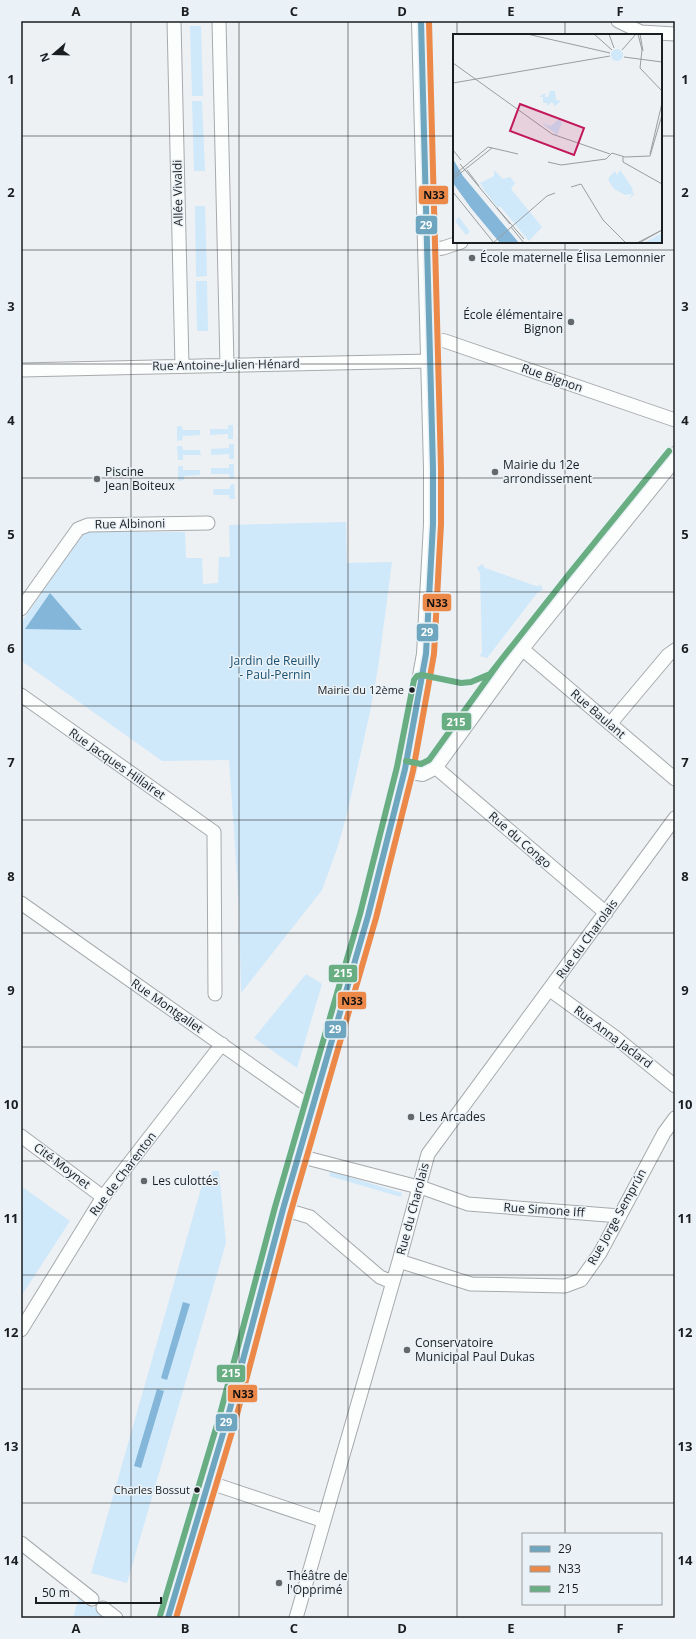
<svg xmlns="http://www.w3.org/2000/svg" width="696" height="1639" font-family="'Open Sans',sans-serif">
<style>
.green{fill:#cfe8fa}
.water{fill:#83b6d9}
.lines{fill:none;stroke-linecap:round;stroke-linejoin:round}
.street-casing{stroke:#a7aaac;stroke-width:15}
.secondary-casing{stroke:#a7aaac;stroke-width:20}
.street{stroke:#fcfdfd;stroke-width:13}
.secondary{stroke:#fcfdfd;stroke-width:18}
.bus-1-casing{stroke:#eaf2f7;stroke-width:9}
.bus-2-casing{stroke:#eaf2f7;stroke-width:9}
.bus-3-casing{stroke:#eaf2f7;stroke-width:9}
.bus-1{stroke:#6da6be;stroke-width:6}
.bus-2{stroke:#ec8949;stroke-width:6}
.bus-3{stroke:#69ad83;stroke-width:6}
.grid{fill:none;stroke:#1b1e20;stroke-width:1;stroke-opacity:0.55}
.poi-dot{fill:#64686a;stroke:#eaf2f7;stroke-width:1.5}
.bus-dot{fill:#1b1e20;stroke:#eaf2f7;stroke-width:1.5}
.labels{text-anchor:middle;stroke-width:3;stroke-linejoin:round;paint-order:stroke}
.bus-label{font-size:11px;fill:#1b1e20;stroke:#eaf2f7;text-anchor:end}
.street-label{font-size:12px;fill:#1b1e20;stroke:#eaf2f7}
.poi-label{font-size:12px;fill:#1b1e20;stroke:#eaf2f7;text-anchor:start}
.park-label{font-size:12px;fill:#195072;stroke:#eaf2f7}
.inset-road{fill:none;stroke:#999d9f;stroke-width:1}
.view{fill:#c2185b;fill-opacity:0.15;stroke:#c2185b;stroke-width:2}
.inset-edge{fill:none;stroke:#1b1e20;stroke-width:2}
.line-badge{stroke:#eaf2f7;stroke-width:1.5}
.badge-label{font-size:11px;text-anchor:middle;font-weight:bold;fill:#fff}
.pale-badge-label{font-size:11px;text-anchor:middle;font-weight:bold;fill:#111}
.neatline{fill:none;stroke:#1b1e20;stroke-width:1.5}
.grid-label{font-size:13px;text-anchor:middle;font-weight:bold;fill:#1b1e20}
</style>
<rect width="100%" height="100%" fill="#edf1f4"/>
<!-- green -->
<path class="green" d="M190,26H201L203,96H192Z
M192,101H202L205,171H194Z
M195,206H205L207,276L196,277Z
M196,281H207L208,331H197Z
M228,425H233V439H228V434L210,435V429H228Z
M177,426H182L183,430H200V435L183,436L182,440L177,441Z
M229,444H234V459H229V454L211,455V449L229,448Z
M177,446H182L183,450H200L201,455H183V460H178Z
M229,464H234V478L230,479L229,474H211V468H229Z
M178,466H183V470H200V475L184,476V480L178,481Z
M234,484L235,499H230L229,495H214L213,489H230V485Z
M346,522L347,563L392,562L378,668L370,712L347,814L337,849L322,890L241,993L239,903L229,760L162,761L23,662L21,663V623L84,532H185L186,558H202L203,584L218,583L219,557H230L229,525Z
M482,564L485,568L536,586L541,585L543,590L538,592L487,658L480,656L482,652L480,573L477,568Z
M306,974L322,984L297,1068L254,1038Z
M212,1171H219L226,1243L127,1583L91,1573L204,1178H211Z
M330,1171L402,1193L401,1197L329,1176Z
M21,1186L70,1221L22,1295H21Z
M79,1596L108,1618H73Z"/>
<!-- water -->
<path class="water" d="M50,593L82,630L25,629Z
M183,1302L190,1304L167,1380L161,1378Z
M157,1389L164,1391L141,1468L134,1466Z"/>
<g class="lines">
<!-- street casing -->
<g class="street-casing">
<path id="street" d="M174,21L182,366
M219,21L227,365
M618,21L641,32L675,34
M427,250L443,248L461,242
M429,338L445,341L675,420
M21,370L430,361
M21,609L78,529L88,525L208,523
M521,648L675,779
M21,695L214,832L215,994
M610,724L668,655L675,650
M434,766L606,913
M21,903L313,1109
M550,990L615,1037L675,1086
M21,1136L103,1197
M299,1156L426,1189L468,1204L620,1216
M283,1209L310,1217L380,1277L392,1282
M399,1261L471,1284L565,1286L581,1280L600,1253L664,1133L675,1118
M21,1330L103,1197L222,1044
M208,1482L324,1521
M21,1543L92,1599
M103,1608L116,1618
M296,1618L399,1261L428,1154L675,818"/>
</g>
<!-- secondary casing -->
<g class="secondary-casing">
<path id="secondary" d="M405,769L422,772L434,766L523,644L675,456
M168,1618L227,1420L283,1209L368,916L405,769L426,654L433,524V468L421,21"/>
</g>
<!-- street -->
<use href="#street" class="street"/>
<!-- secondary -->
<use href="#secondary" class="secondary"/>
<!-- bus-1 casing -->
<g class="bus-1-casing">
<path id="bus-1" d="M168,1618L227,1420L283,1209L368,916L405,769L426,654L433,524V468L421,21"/>
</g>
<!-- bus-2 casing -->
<g class="bus-2-casing">
<path id="bus-2" d="M176,1618L235,1422L291,1211L376,918L413,771L434,654L441,524V468L429,21"/>
</g>
<!-- bus-3 casing -->
<g class="bus-3-casing">
<path id="bus-3" d="M406,761L421,764L429,760L498,664
M160,1616L219,1418L275,1207L360,914L397,767L414,680L417,676L422,675L461,683L471,682L490,674L569,574L669,451"/>
</g>
<!-- bus-1 -->
<use href="#bus-1" class="bus-1"/>
<!-- bus-2 -->
<use href="#bus-2" class="bus-2"/>
<!-- bus-3 -->
<use href="#bus-3" class="bus-3"/>
</g>
<!-- grid -->
<path class="grid" d="M131,21V1618M239,21V1618M348,21V1618M457,21V35M565,21V35M21,136H454M661,136H675M457,242V1618M565,242V1534M21,250H675M21,364H675M21,478H675M21,592H675M21,706H675M21,820H675M21,933H675M21,1047H675M21,1161H675M21,1275H675M21,1389H675M21,1503H675M565,1604V1618"/>
<!-- markers -->
<g class="poi-dot">
<circle cx="472" cy="258" r="4"/>
<circle cx="571" cy="322" r="4"/>
<circle cx="495" cy="472" r="4"/>
<circle cx="97" cy="479" r="4"/>
<circle cx="411" cy="1117" r="4"/>
<circle cx="144" cy="1181" r="4"/>
<circle cx="407" cy="1350" r="4"/>
<circle cx="279" cy="1583" r="4"/>
</g>
<g class="bus-dot">
<circle cx="412" cy="690" r="3.5"/>
<circle cx="197" cy="1490" r="3.5"/>
</g>
<g class="labels">
<!-- bus labels -->
<g class="bus-label">
<text x="404" y="694">Mairie du 12ème</text>
<text x="190" y="1494">Charles Bossut</text>
</g>
<!-- street labels -->
<g class="street-label">
<text transform="translate(178 193) rotate(-91)" y="4">Allée Vivaldi</text>
<text transform="translate(226 365) rotate(-1)" y="4">Rue Antoine-Julien Hénard</text>
<text transform="translate(552 378) rotate(19)" y="4">Rue Bignon</text>
<text transform="translate(130 524) rotate(-1)" y="4">Rue Albinoni</text>
<text transform="translate(598 714) rotate(41)" y="4">Rue Baulant</text>
<text transform="translate(117 764) rotate(35)" y="4">Rue Jacques Hillairet</text>
<text transform="translate(520 840) rotate(41)" y="4">Rue du Congo</text>
<text transform="translate(587 939) rotate(-54)" y="4">Rue du Charolais</text>
<text transform="translate(167 1006) rotate(35)" y="4">Rue Montgallet</text>
<text transform="translate(613 1037) rotate(37)" y="4">Rue Anna Jaclard</text>
<text transform="translate(62 1166) rotate(37)" y="4">Cité Moynet</text>
<text transform="translate(123 1174) rotate(-53)" y="4">Rue de Charenton</text>
<text transform="translate(413 1209) rotate(-75)" y="4">Rue du Charolais</text>
<text transform="translate(544 1210) rotate(4)" y="4">Rue Simone Iff</text>
<text transform="translate(617 1217) rotate(-61)" y="4">Rue Jorge Semprún</text>
</g>
<!-- poi labels -->
<g class="poi-label">
<text x="480" y="262">École maternelle Élisa Lemonnier</text>
<text x="563" y="319" text-anchor="end">École élémentaire<tspan x="563" dy="14">Bignon</tspan></text>
<text x="503" y="469">Mairie du 12e<tspan x="503" dy="14">arrondissement</tspan></text>
<text x="105" y="476">Piscine<tspan x="105" dy="14">Jean Boiteux</tspan></text>
<text x="419" y="1121">Les Arcades</text>
<text x="152" y="1185">Les culottés</text>
<text x="415" y="1347">Conservatoire<tspan x="415" dy="14">Municipal Paul Dukas</tspan></text>
<text x="287" y="1580">Théâtre de<tspan x="287" dy="14">l'Opprimé</tspan></text>
</g>
<!-- park labels -->
<g class="park-label">
<text x="275" y="665">Jardin de Reuilly<tspan x="275" dy="14">- Paul-Pernin</tspan></text>
</g>
</g>
<!-- overview -->
<g transform="translate(453 34)">
<rect width="209" height="209" fill="#edf1f4"/>
<path d="M158 21a6 6 0 1 1 12 0a6 6 0 1 1-12 0ZM97,57H102L103,66L108,67L102,72L99,68L94,72V69H90V63H86L92,59V63H95ZM106,85L109,89L104,101L89,89L98,92ZM41,136L50,145L57,143L62,149L58,155L89,193L76,207L47,172L45,174L27,151L32,155L27,149L41,142ZM167,136L180,155L179,157L181,160L175,167L179,160L172,161L161,155L154,144L156,146V143L162,137L164,141ZM6,183L17,198L13,201L2,187ZM209,199V209H191Z" fill="#cfe8fa"/>
<path d="M0,125L10,142L66,209H47L18,174L0,149Z" fill="#83b6d9"/>
<path class="inset-road" d="M74,0L157,19M141,0L159,16M156,0L161,14M185,0L189,16L187,34L209,57M187,0L190,17M169,16L183,0M171,23L209,28M0,29L99,100L157,120M0,49L157,22M0,116L8,126M197,120L209,69M170,123V128L209,150M95,128L108,131L153,125L159,119L172,123L197,122L209,81M7,130L57,190M14,136L26,152M0,142L35,113L65,120M0,145L39,114M118,153L128,150L150,186L173,209M0,158L41,209M44,174L71,205M58,193L71,209M40,209L94,162L102,159M184,209L209,196M186,209L209,196"/>
<path class="view" d="M67,70L131,94L121,121L57,97Z"/>
<rect width="209" height="209" class="inset-edge"/>
</g>
<g class="line-badge">
<rect x="418" y="185" width="31" height="20" rx="4" fill="#ec8949"/>
<rect x="415" y="215" width="23" height="20" rx="4" fill="#6da6be"/>
<rect x="422" y="593" width="30" height="19" rx="4" fill="#ec8949"/>
<rect x="416" y="623" width="23" height="19" rx="4" fill="#6da6be"/>
<rect x="441" y="712" width="31" height="19" rx="4" fill="#69ad83"/>
<rect x="328" y="964" width="30" height="19" rx="4" fill="#69ad83"/>
<rect x="337" y="991" width="30" height="19" rx="4" fill="#ec8949"/>
<rect x="324" y="1020" width="23" height="19" rx="4" fill="#6da6be"/>
<rect x="216" y="1364" width="30" height="19" rx="4" fill="#69ad83"/>
<rect x="227" y="1384" width="31" height="19" rx="4" fill="#ec8949"/>
<rect x="215" y="1413" width="23" height="19" rx="4" fill="#6da6be"/>
</g>
<g class="badge-label">
<text x="426" y="229">29</text>
<text x="427" y="636">29</text>
<text x="456" y="726">215</text>
<text x="343" y="977">215</text>
<text x="335" y="1033">29</text>
<text x="231" y="1377">215</text>
<text x="226" y="1426">29</text>
</g>
<g class="pale-badge-label">
<text x="434" y="199">N33</text>
<text x="437" y="607">N33</text>
<text x="352" y="1005">N33</text>
<text x="243" y="1398">N33</text>
</g>
<!-- border -->
<rect width="696" height="1639" fill="none" stroke="#eaf2f7" stroke-width="44"/>
<!-- legend -->
<rect x="522" y="1533" width="140" height="72" fill="#eaf2f7" stroke="#979da1"/>
<rect x="530" y="1546" width="20" height="6" fill="#6da6be" stroke="#979da1"/>
<text x="558" y="1553" font-size="12" fill="#1b1e20">29</text>
<rect x="530" y="1566" width="20" height="6" fill="#ec8949" stroke="#979da1"/>
<text x="558" y="1573" font-size="12" fill="#1b1e20">N33</text>
<rect x="530" y="1586" width="20" height="6" fill="#69ad83" stroke="#979da1"/>
<text x="558" y="1593" font-size="12" fill="#1b1e20">215</text>
<!-- north arrow -->
<g transform="translate(54 54) rotate(250)" stroke="#eaf2f7" stroke-width="3" paint-order="stroke">
<path d="M0-3L7 15L0 10L-7 15Z" fill="#1b1e20"/>
<text y="-6" font-size="11" font-weight="bold" text-anchor="middle" fill="#1b1e20">N</text>
</g>
<!-- scale -->
<path d="M36 1597v6h125v-6" fill="none" stroke="#1b1e20" stroke-width="2"/>
<text x="42" y="1597" font-size="12" fill="#1b1e20" stroke="#eaf2f7" stroke-width="3" paint-order="stroke">50 m</text>
<rect x="22" y="22" width="652" height="1595" class="neatline"/>
<g class="grid-label">
<text x="76" y="16">A</text>
<text x="185" y="16">B</text>
<text x="294" y="16">C</text>
<text x="402" y="16">D</text>
<text x="511" y="16">E</text>
<text x="620" y="16">F</text>
<text x="11" y="84">1</text>
<text x="685" y="84">1</text>
<text x="11" y="197">2</text>
<text x="685" y="197">2</text>
<text x="11" y="311">3</text>
<text x="685" y="311">3</text>
<text x="11" y="425">4</text>
<text x="685" y="425">4</text>
<text x="11" y="539">5</text>
<text x="685" y="539">5</text>
<text x="11" y="653">6</text>
<text x="685" y="653">6</text>
<text x="11" y="767">7</text>
<text x="685" y="767">7</text>
<text x="11" y="881">8</text>
<text x="685" y="881">8</text>
<text x="11" y="995">9</text>
<text x="685" y="995">9</text>
<text x="11" y="1109">10</text>
<text x="685" y="1109">10</text>
<text x="11" y="1223">11</text>
<text x="685" y="1223">11</text>
<text x="11" y="1337">12</text>
<text x="685" y="1337">12</text>
<text x="11" y="1451">13</text>
<text x="685" y="1451">13</text>
<text x="11" y="1565">14</text>
<text x="685" y="1565">14</text>
<text x="76" y="1633">A</text>
<text x="185" y="1633">B</text>
<text x="294" y="1633">C</text>
<text x="402" y="1633">D</text>
<text x="511" y="1633">E</text>
<text x="620" y="1633">F</text>
</g>
</svg>
